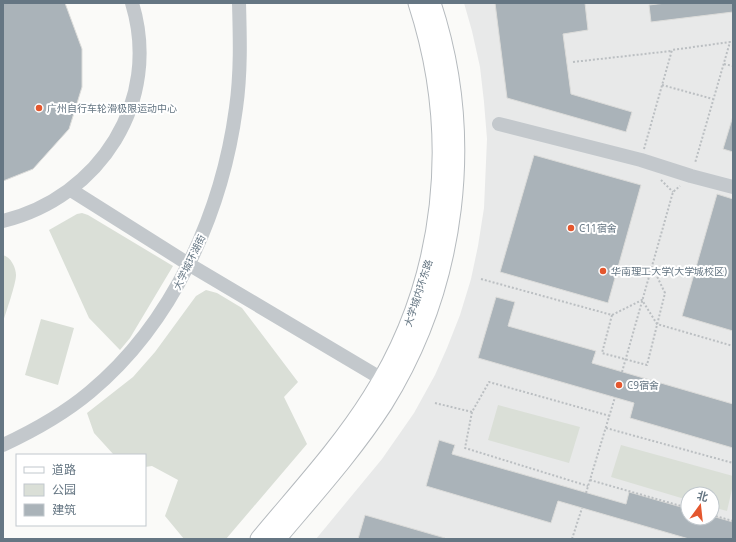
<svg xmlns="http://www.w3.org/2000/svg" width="736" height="542" font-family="'Noto Sans','Noto Sans SC',sans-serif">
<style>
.built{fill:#e8e9e9;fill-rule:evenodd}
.green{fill:#dadfd7}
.building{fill:#aab3b9;stroke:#dcdcda}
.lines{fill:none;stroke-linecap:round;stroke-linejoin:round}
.major-casing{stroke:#b5babe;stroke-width:19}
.path{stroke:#bbbfc2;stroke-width:2;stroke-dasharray:2 2;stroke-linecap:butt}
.minor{stroke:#c3c8cc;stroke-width:14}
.major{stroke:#fff;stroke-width:17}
.poi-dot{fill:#e4572e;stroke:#fff;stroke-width:1.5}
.labels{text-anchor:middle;stroke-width:4;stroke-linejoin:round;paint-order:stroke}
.poi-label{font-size:10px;fill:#657683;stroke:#fff;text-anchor:start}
.street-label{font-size:10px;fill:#657683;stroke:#fff}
</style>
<rect width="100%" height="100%" fill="#fafaf8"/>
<!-- built -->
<path class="built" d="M464,3H733V539H316L382,459L414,413L435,375L447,348L460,315L471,279L478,246L484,208L487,139L484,102L480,67L472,31ZM688,494H712V518H688Z"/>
<!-- green -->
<path class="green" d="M82,213L88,215L173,266L130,338L120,350L89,318L49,230L77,214Z
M3,255C11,257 16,268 16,275C16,284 6,312 3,322Z
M206,290L217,293L242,308L298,382L284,397L307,444L226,539H184L165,516L178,480L152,466L145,467V455H114L94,433L87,413L133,377L155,352L196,296Z
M41,319L74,328L58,385L25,375Z
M498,405L580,427L569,463L488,440Z
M621,445L733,476V485L727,511L712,507V494H688V500L611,477Z"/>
<!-- building -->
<path class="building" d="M3,3H65L82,49V87L69,129L33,169L3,181Z
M495,3H585L588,30L563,34L571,94L632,112L626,132L507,98Z
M666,3H733V12L651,22L649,5Z
M733,116V152L723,149Z
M534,155L641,185L608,303L500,272Z
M717,194L733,199V331L682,316Z
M496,297L515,302L508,326L596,351L592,363L733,404V448L630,418L634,403L478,358Z
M439,440L455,445L452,454L626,504L629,492L688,509V518H712V516L733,522V539H689L558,501L551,523L426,486Z
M365,515L445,538L444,539H358Z"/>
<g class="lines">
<!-- major casing -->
<g class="major-casing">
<path id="major" d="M259,539C297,493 339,448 371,397C446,279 460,135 417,3
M277,539C314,495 353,452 384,404C458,285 476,136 432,3"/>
</g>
<!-- path -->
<path class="path" d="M573,62L671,51
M724,64L733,66
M662,85L713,99
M644,149L672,50L730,42L695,163
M661,180L673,192
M481,279L612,315L642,300L657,324L733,346
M612,315L602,353L647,365L665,293L653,268
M622,372L673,192L680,186
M435,403L472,412L489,382L610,416
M472,412L465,448L588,486
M606,428L733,463
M590,480L688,508
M586,493L615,397
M712,515L733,521
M572,539L582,508"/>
<!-- minor -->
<path class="minor" d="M499,124L641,160L691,176L733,187
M71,190L190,265L382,379
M3,221C100,197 162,101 132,3
M3,445C33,431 65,413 90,392C173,323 222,213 236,108C241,73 240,38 239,3"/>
<!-- major -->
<use href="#major" class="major"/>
</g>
<!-- markers -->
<g class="poi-dot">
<circle cx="39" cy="108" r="4"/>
<circle cx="571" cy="228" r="4"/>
<circle cx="603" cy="271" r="4"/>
<circle cx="619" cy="385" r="4"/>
</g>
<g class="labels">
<!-- poi labels -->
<g class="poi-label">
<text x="47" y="112">广州自行车轮滑极限运动中心</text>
<text x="579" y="232">C11宿舍</text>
<text x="611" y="275">华南理工大学(大学城校区)</text>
<text x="627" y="389">C9宿舍</text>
</g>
<!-- street labels -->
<g class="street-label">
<text transform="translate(189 262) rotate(-64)" y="4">大学城环湖街</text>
<text transform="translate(418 293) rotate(-72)" y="4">大学城内环东路</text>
</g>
</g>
<!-- border -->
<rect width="736" height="542" fill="none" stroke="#657683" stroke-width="8"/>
<!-- legend -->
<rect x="16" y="454" width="130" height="72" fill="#ffffff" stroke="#c1c8cd"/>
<rect x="24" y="467" width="20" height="6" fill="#ffffff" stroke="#c1c8cd"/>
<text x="52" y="474" font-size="12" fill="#657683">道路</text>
<rect x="24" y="484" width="20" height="12" fill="#dadfd7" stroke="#c1c8cd"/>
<text x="52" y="494" font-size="12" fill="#657683">公园</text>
<rect x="24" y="504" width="20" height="12" fill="#aab3b9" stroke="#c1c8cd"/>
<text x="52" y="514" font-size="12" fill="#657683">建筑</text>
<!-- north arrow -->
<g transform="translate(700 506) rotate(15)"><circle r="19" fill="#ffffff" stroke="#c1c8cd"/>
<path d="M0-3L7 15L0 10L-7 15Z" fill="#e4572e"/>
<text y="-6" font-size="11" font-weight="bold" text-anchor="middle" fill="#657683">北</text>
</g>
</svg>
